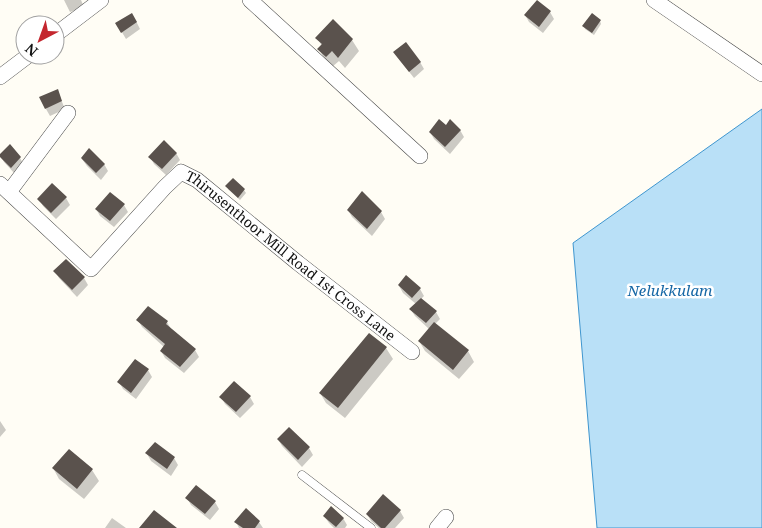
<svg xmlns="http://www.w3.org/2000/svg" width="762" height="528" font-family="'Noto Serif',serif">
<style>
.water{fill:#b9e0f7;stroke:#3f96cf}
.shadow{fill:#0003}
.building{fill:#5a524d}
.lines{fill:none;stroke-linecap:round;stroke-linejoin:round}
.lane-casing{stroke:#444;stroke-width:9}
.street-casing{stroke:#444;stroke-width:16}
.lane{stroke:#fff;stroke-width:8}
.street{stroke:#fff;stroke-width:15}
.labels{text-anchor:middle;stroke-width:5;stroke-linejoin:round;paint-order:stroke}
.street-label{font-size:14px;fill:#111;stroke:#fff}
.water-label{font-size:15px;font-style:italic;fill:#1768a6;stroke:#fff}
</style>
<rect width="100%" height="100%" fill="#fffdf5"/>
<!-- water -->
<path class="water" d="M762,109V528H597L573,243Z"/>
<!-- shadow -->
<path class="shadow" d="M64,0H81L84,7L70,12Z
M550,12L554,19L543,33L529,22L525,15Z
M136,21L140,29L126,39L117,24Z
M333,21L352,40L359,51L345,68L339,61L332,67L325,60L319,49L322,46L317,38Z
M600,21L601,24L594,35L585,29L584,26Z
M394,52L420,62L424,69L414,78L399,59Z
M57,90L65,109L50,116L46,109Z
M446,127L460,130L464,137L450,154L434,139L430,132Z
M10,146L20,158L24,165L15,174L4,162L0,155Z
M176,153L180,160L166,175L154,164L150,157Z
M82,159L104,164L108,171L101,180L87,166Z
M233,180L244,190L246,193L240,200L228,189Z
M363,193L381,212L385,219L372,236L352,217L348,210Z
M66,198L70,205L56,219L43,206L39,199Z
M124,205L128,212L114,227L100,216L96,209Z
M55,271L84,278L88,285L77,297L59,278Z
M399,286L420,289L424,296L421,299L436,312L440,319L435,324L468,351L474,362L459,379L425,351L419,341L429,329L415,316L411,310L416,304L403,293Z
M138,320L167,322L171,329L195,350L199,357L184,373L165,358L161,351L164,347L142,327Z
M369,335L386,348L393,359L345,418L326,403L320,393Z
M136,361L148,370L152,377L136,399L123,389L119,382Z
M221,397H250L254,404L240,418L225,404Z
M0,421L6,430L0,437Z
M278,439L309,448L313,455L302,467L282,446Z
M69,450L92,470L99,481L84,499L59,479L53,468Z
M147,454L174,458L178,465L171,476L151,461Z
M187,498L215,502L219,509L210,520L191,505Z
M400,511L404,518L395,528H379L371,521L367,514Z
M324,516L343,518L347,525L345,528H334L329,523Z
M112,518L126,528H105Z
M236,522H259L263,528H239Z"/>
<!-- building -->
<path class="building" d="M537,0L551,11L539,27L524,15Z
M132,13L137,22L121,33L115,23Z
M592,13L601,20L592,33L582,26Z
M333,19L353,39L338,58L332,51L326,57L317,49L322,44L315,38Z
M406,42L421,62L409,72L393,52Z
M58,89L62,101L45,109L39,97Z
M439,119L446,125L450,119L461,130L445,147L429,132Z
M164,140L177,153L162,169L148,157Z
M10,144L21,157L11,168L0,157V154Z
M89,148L105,164L96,173L81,158Z
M233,178L245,189L238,198L225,186Z
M52,183L67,197L51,213L37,199Z
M362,191L382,211L367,229L347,210Z
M110,192L125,204L110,221L95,209Z
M66,259L85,277L72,290L53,271Z
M406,275L421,288L412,298L398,285Z
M421,298L437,311L426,323L409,309Z
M148,306L168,321L166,324L196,349L180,367L160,351L165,344L136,320Z
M434,322L469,350L453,370L418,341Z
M369,333L387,347L338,408L319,393Z
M135,359L149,369L131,393L117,382Z
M234,381L251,396L236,412L219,397Z
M289,427L310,447L298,460L277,439Z
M155,442L175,457L167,469L145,453Z
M69,449L93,469L77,489L52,468Z
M196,485L216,501L205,514L185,498Z
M383,494L401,510L385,528H381L366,514Z
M331,506L344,518L336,527L323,516Z
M246,508L260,521L255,528H243L234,522Z
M154,510L177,528H139Z"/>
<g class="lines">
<!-- lane casing -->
<g class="lane-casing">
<path id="lane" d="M302,475L371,528"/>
</g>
<!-- street casing -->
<g class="street-casing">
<g id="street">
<path d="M250,0L420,156"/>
<path d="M654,0L762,74"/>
<path d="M55,35L101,0"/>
<path d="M0,77L29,55"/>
<path id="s1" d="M0,184L91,269L165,187L181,172L197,180L298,263L412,352"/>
<path d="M9,192L68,113"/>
<path d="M437,528L446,517"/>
</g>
</g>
<!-- lane -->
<use href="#lane" class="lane"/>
<!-- street -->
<use href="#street" class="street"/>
</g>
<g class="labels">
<!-- street labels -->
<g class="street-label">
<text dy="5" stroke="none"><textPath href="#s1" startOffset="395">Thirusenthoor Mill Road 1st Cross Lane</textPath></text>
</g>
<!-- water labels -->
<g class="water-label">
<text x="670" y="296">Nelukkulam</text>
</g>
</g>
<!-- north arrow -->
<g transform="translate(40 40) rotate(221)"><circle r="24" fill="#ffffff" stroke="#a0a0a0"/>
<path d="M0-4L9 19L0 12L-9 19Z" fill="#c4262e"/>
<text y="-8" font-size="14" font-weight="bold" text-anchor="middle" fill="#111111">N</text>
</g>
</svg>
